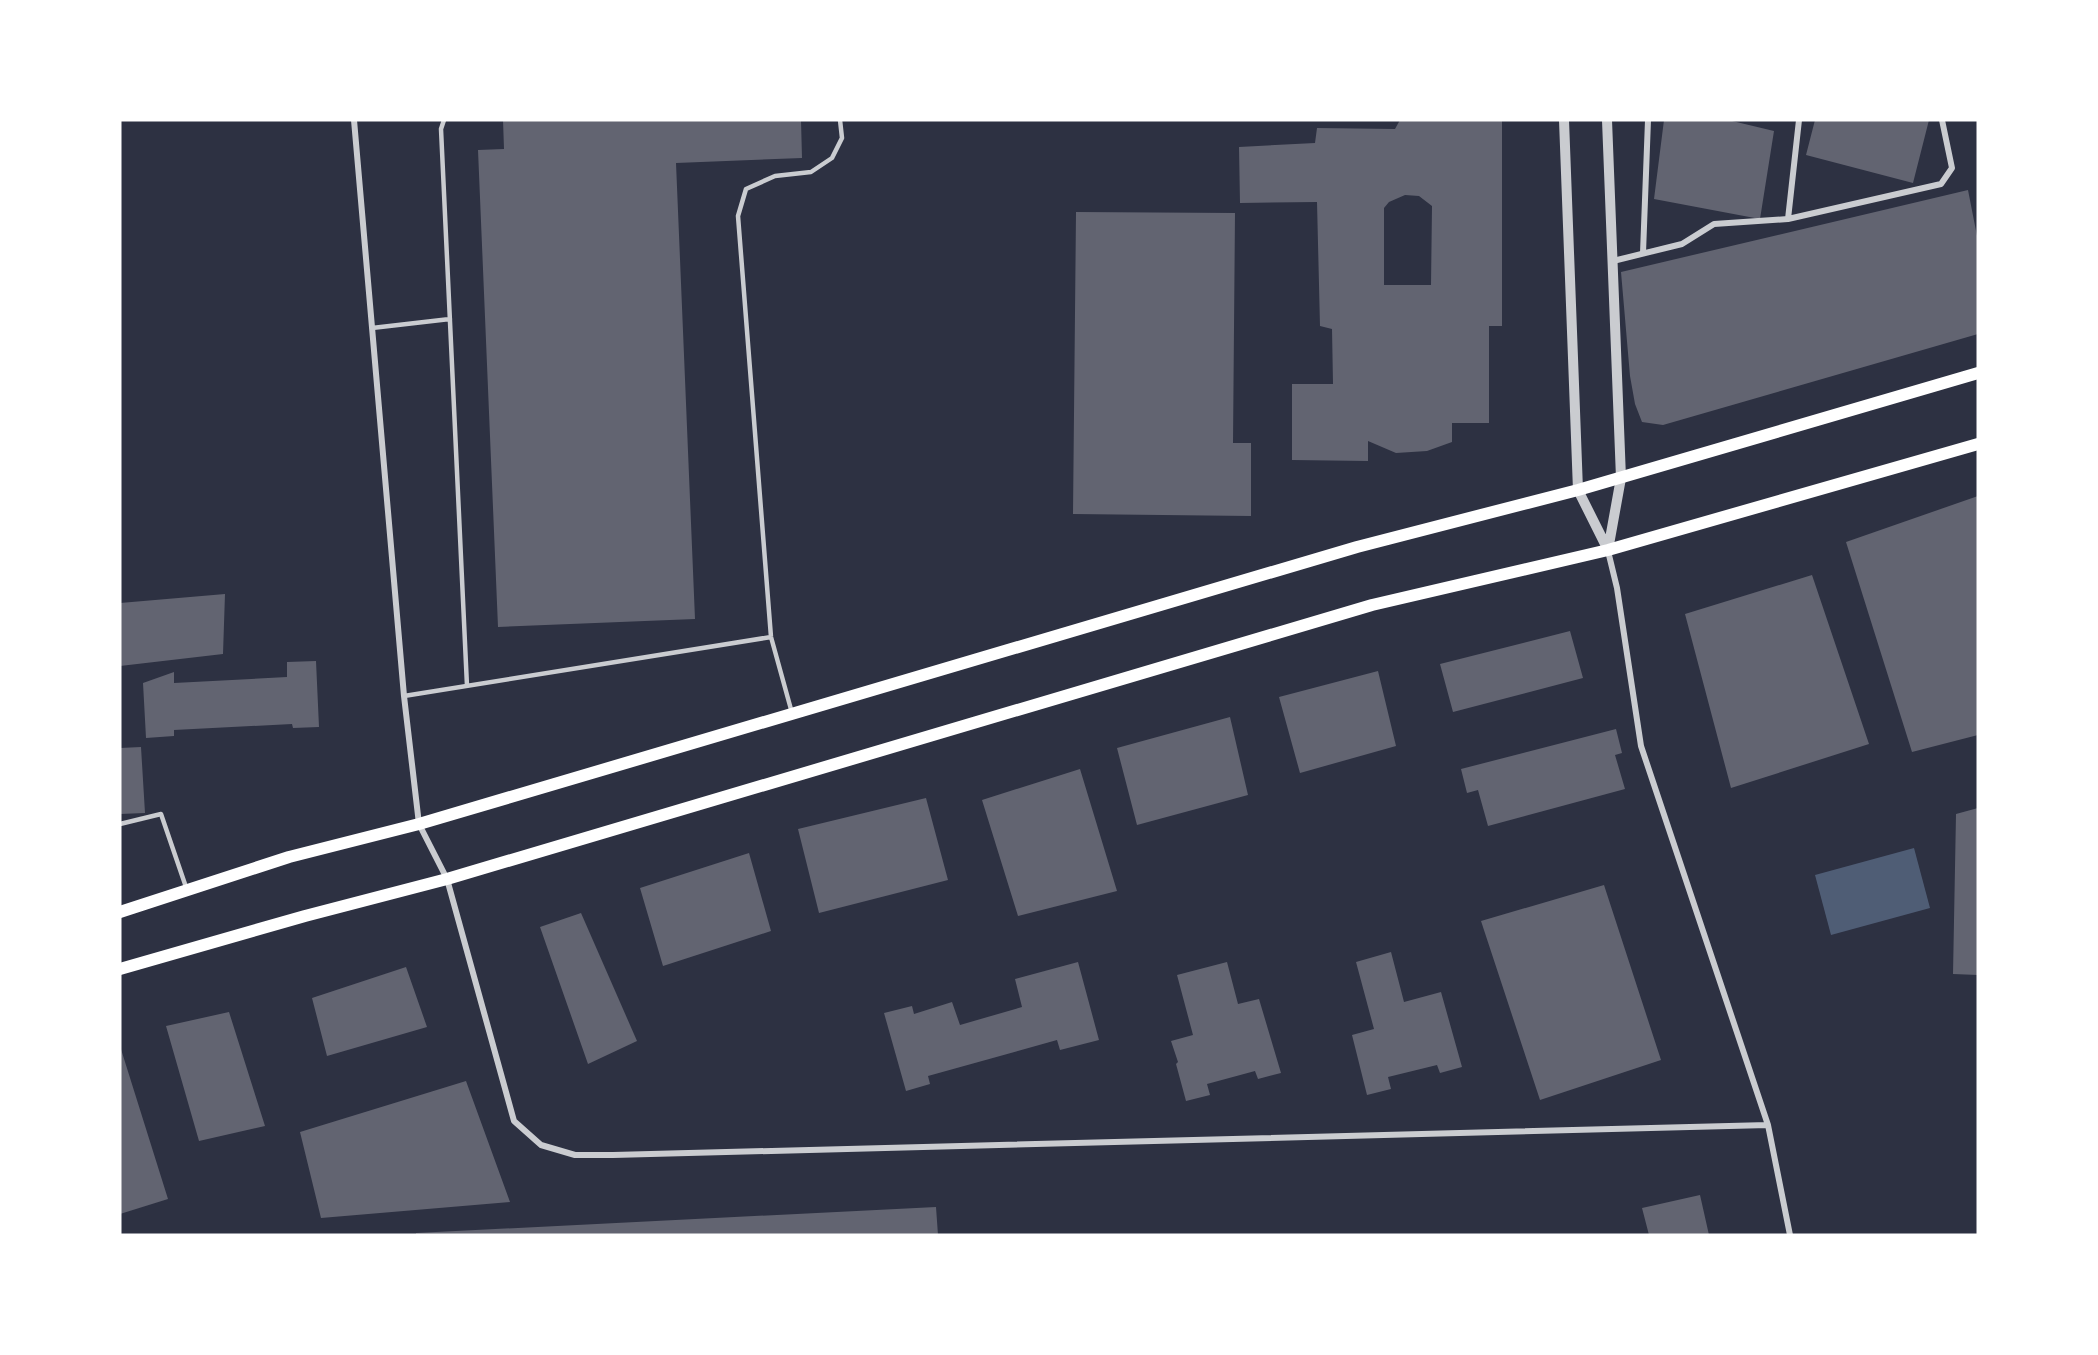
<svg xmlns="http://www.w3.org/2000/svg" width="2098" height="1355" font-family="Roboto,sans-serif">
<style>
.water{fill:#4f5d75}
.building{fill:#626471;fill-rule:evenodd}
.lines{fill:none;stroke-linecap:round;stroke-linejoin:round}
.service{stroke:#caccd0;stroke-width:4.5}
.minor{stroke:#caccd0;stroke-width:6}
.tertiary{stroke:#caccd0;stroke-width:10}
.secondary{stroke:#fff;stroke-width:12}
</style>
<rect width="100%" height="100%" fill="#2d3142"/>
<!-- water -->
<path class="water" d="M1914,848L1930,908L1831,935L1815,875Z"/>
<!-- building -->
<path class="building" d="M503,120H801L802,158L676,163L695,619L498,627L478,150L504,149Z
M1400,120H1502V326H1489V423H1452V442L1427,451L1396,453L1368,441V461L1292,460V384H1333L1332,329L1320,326L1317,202L1240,203L1239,147L1315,143L1317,128L1395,129ZM1405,195L1419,196L1432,206L1431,285H1384V208L1389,202Z
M1664,120H1728L1774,131L1760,219L1654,199Z
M1815,120H1929L1913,183L1806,155Z
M1968,190L1978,241V334L1663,425L1642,422L1635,404L1630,376L1621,272Z
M1076,212L1235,213L1233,443H1251V516L1073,514Z
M1978,496V735L1912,752L1846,542Z
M1812,575L1869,744L1731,788L1685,614Z
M225,594L223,654L120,666V603Z
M1570,631L1583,678L1453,712L1440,664Z
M316,661L319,727L293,728L292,724L174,730V736L146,738L143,683L174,672V683L287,677V662Z
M1378,671L1396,746L1300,773L1279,697Z
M1230,717L1248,795L1137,825L1117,748Z
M1616,729L1622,753L1615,755L1625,789L1488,826L1478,790L1467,793L1461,769Z
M141,747L145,813L120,814V748Z
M1080,769L1117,891L1018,916L982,800Z
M926,798L948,880L819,913L798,829Z
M1978,808V975L1953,974L1956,814Z
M749,853L771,931L663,966L640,888Z
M1604,885L1661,1060L1540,1100L1481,921Z
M581,913L637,1041L588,1064L540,927Z
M1391,952L1404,1002L1441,992L1462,1067L1440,1073L1437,1065L1388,1077L1391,1089L1367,1095L1352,1035L1374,1029L1356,962Z
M1078,962L1099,1040L1060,1050L1057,1040L928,1076L930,1084L906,1091L884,1013L912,1006L914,1014L952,1002L960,1025L1022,1007L1015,979Z
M1227,962L1238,1004L1259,999L1281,1073L1258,1079L1255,1071L1207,1084L1210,1095L1186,1101L1176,1064L1178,1062L1171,1041L1193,1035L1177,975Z
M406,967L427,1027L327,1056L312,998Z
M229,1012L265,1126L199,1141L166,1026Z
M120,1046L168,1199L120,1214Z
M466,1081L510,1202L321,1218L300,1132Z
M1700,1195L1709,1235H1649L1642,1208Z
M936,1207L938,1235H416V1233Z"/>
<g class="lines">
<!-- service -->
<path class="service" d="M444,120L441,129L467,686
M372,328L450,319
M404,696L771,637
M792,713L771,637L738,216L746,189L775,176L811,172L832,158L842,138L840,120
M120,824L161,814L187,890"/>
<!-- minor -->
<path class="minor" d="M354,120L404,696L419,824L447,879L514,1121L541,1145L575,1155H613L1768,1125
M1788,219L1799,120
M1643,253L1648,120
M1613,261L1682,244L1714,224L1788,219L1941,184L1952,168L1942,120
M1608,551L1617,588L1641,746L1768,1125L1790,1235"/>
<!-- tertiary -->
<path class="tertiary" d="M1564,120L1578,490L1608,550
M1607,120L1621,478L1608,550"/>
<!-- secondary -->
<path class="secondary" d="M120,912L289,857L419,824L1357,547L1578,490L1978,373
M120,969L305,916L447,879L1372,605L1608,550L1978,444"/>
</g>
<!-- border -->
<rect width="2098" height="1355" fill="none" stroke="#ffffff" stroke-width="243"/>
</svg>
